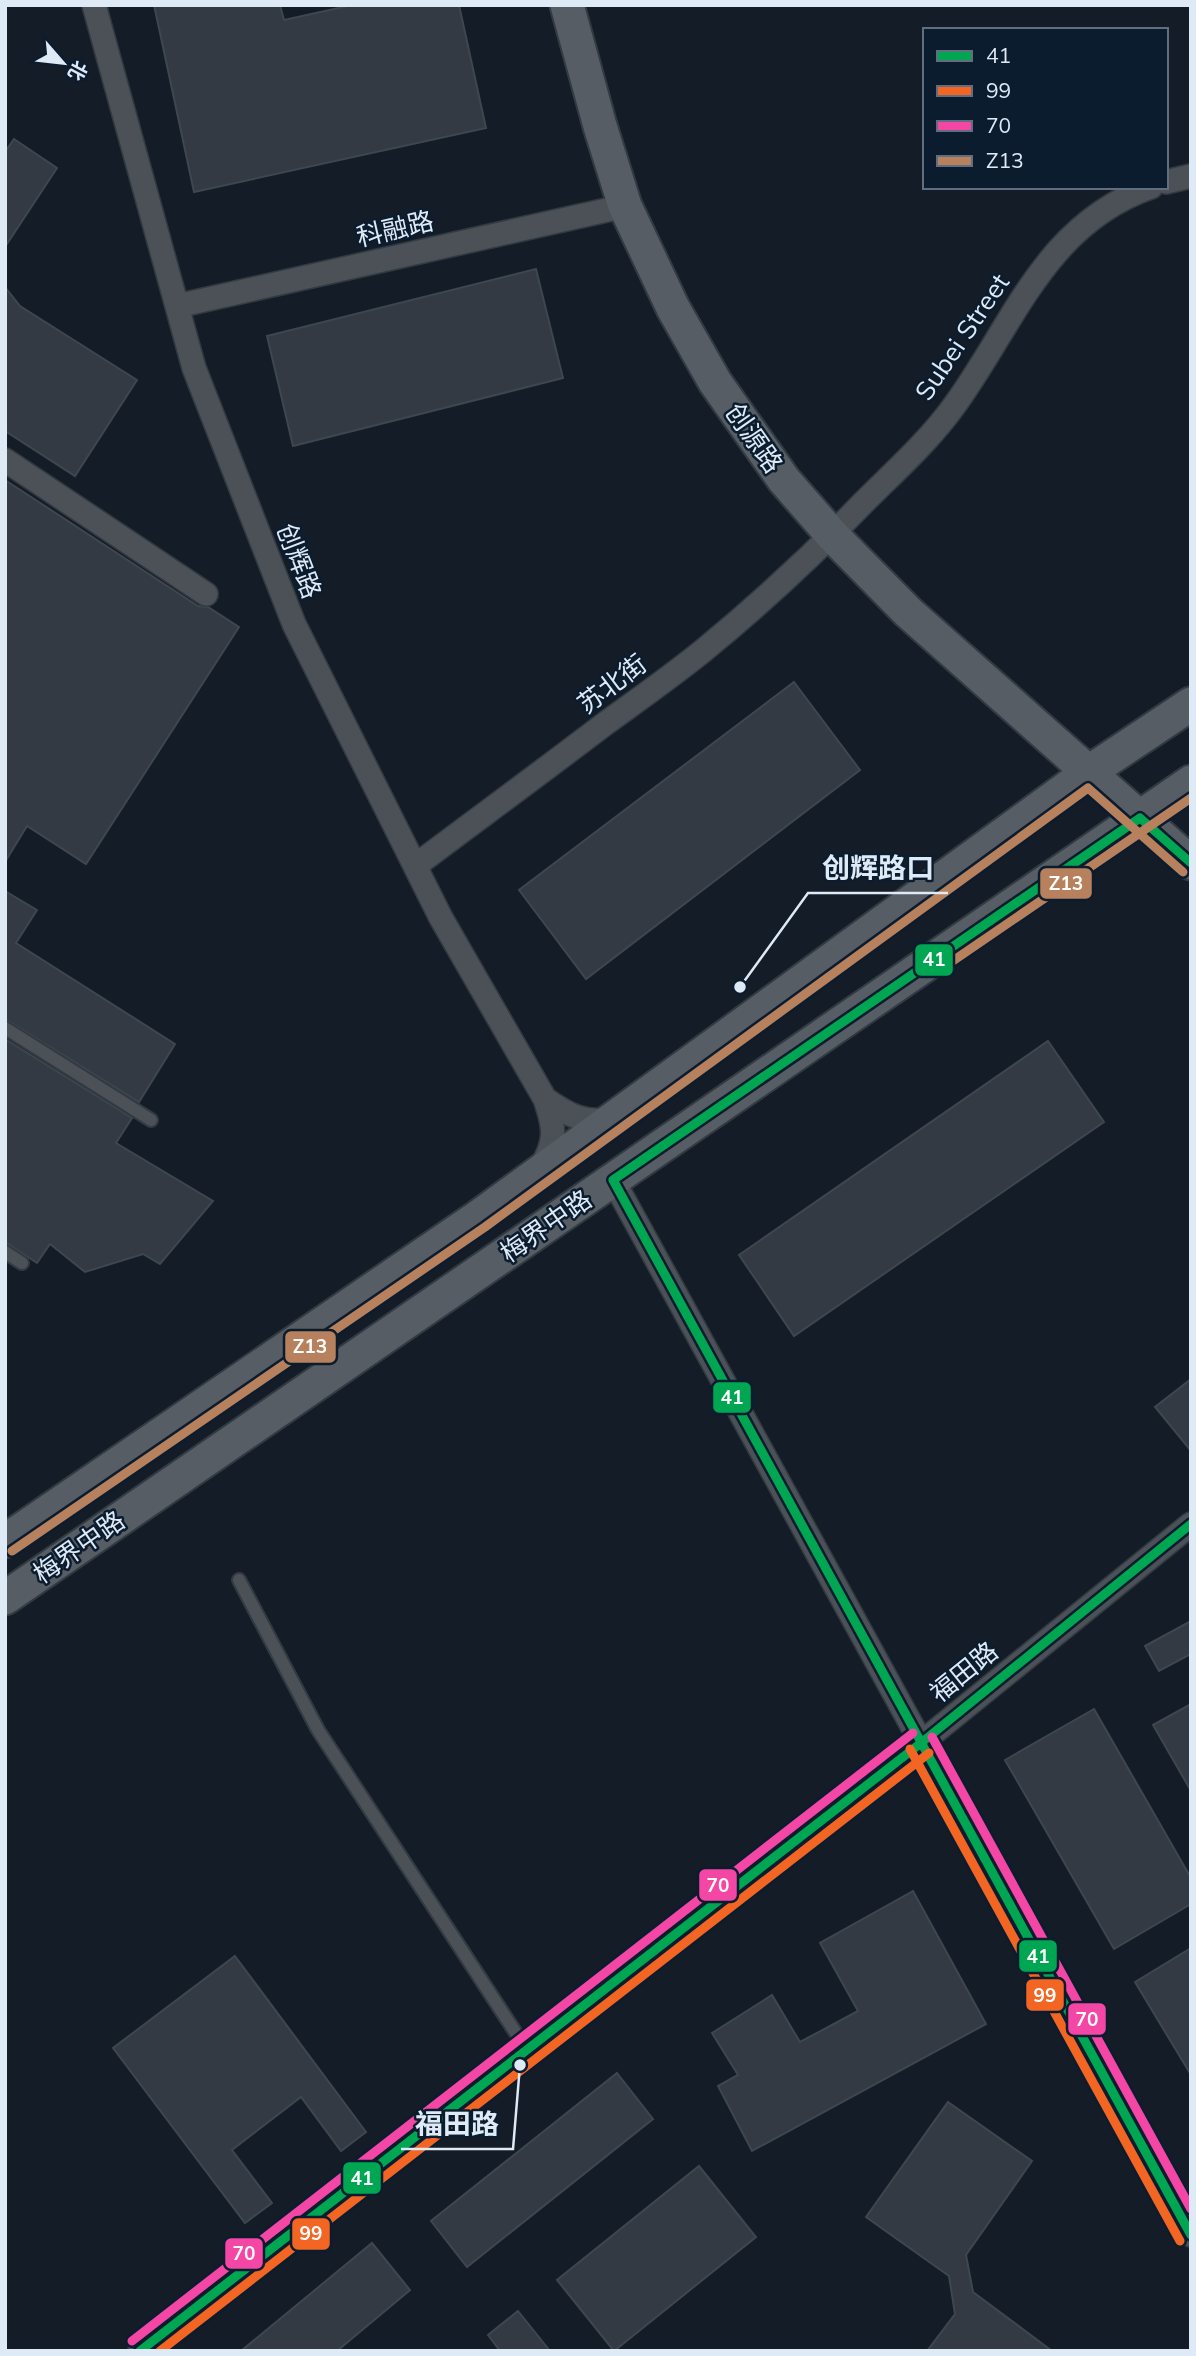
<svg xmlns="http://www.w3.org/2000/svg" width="1196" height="2356" font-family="Mulish,'Noto Sans SC',sans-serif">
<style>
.building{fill:#343a44;stroke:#3e464f;stroke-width:2}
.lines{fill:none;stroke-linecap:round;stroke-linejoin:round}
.lane-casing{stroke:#323a42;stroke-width:16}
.street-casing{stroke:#323a42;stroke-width:26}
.secondary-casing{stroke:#323a42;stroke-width:37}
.lane{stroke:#4b5157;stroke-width:12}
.street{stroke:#4b5157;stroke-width:23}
.secondary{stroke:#575d64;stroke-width:33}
.bus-1-casing{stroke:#0c1c2f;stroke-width:14}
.bus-2-casing{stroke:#0c1c2f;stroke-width:14}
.bus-3-casing{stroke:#0c1c2f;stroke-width:14}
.bus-4-casing{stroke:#0c1c2f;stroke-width:14}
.bus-1{stroke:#00a651;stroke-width:9}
.bus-2{stroke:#f26522;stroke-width:9}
.bus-3{stroke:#f346a5;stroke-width:9}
.bus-4{stroke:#b6815c;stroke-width:9}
.labels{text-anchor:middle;stroke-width:5;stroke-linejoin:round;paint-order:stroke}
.street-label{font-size:26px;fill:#dfeaf7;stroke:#0c1c2f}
.leader{fill:none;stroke:#dfeaf7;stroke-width:2.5}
.callout-dot{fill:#dfeaf7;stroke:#0c1c2f;stroke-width:2.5}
.callout-label{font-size:28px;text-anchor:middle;font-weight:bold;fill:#dfeaf7;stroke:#0c1c2f;stroke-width:5;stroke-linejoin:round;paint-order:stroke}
.line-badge{stroke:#0c1c2f;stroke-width:2.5}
.badge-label{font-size:19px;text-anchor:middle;font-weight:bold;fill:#fff}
</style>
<rect width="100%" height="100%" fill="#141d27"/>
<!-- building -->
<path class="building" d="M154,5H280L284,20L352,5H459L486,128L194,192Z
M14,139L57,168L5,247V152Z
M536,269L563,378L293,446L267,336Z
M5,287L20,306L137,380L75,476L5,431Z
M5,480L198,606L208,607L239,627L86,864L27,826L5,862Z
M794,682L860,770L586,979L519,890Z
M5,891L37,910L16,943L175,1044L139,1102L5,1019Z
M5,1039L132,1118L116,1143L213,1201L160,1264L143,1254L85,1272L50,1244L37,1263L5,1242Z
M1048,1041L1104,1122L794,1336L739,1255Z
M1191,1379V1451L1155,1407Z
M1191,1621V1654L1159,1671L1145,1646Z
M1191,1704V1791L1153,1725Z
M1094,1709L1191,1878V1904L1114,1949L1005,1760Z
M913,1891L986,2024L752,2151L718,2086L738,2075L712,2033L772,1995L800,2042L858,2011L820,1943Z
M1191,1948V2075L1135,1982Z
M235,1956L366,2132L341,2151L301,2097L232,2150L272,2203L245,2223L113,2048Z
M617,2073L653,2119L467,2267L431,2221Z
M948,2102L1032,2161L966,2255L973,2292L1052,2351H927L955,2314L949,2276L866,2217Z
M699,2166L756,2237L614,2351L557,2280Z
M372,2243L410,2290L337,2351H241Z
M518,2311L550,2351H500L488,2335Z"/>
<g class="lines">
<!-- lane casing -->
<g class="lane-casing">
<path id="lane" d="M5,1028L151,1120
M5,1252L22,1263
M239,1580L318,1730L527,2050"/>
</g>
<!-- street casing -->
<g class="street-casing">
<path id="street" d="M94,5L194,368L294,624L441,918L545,1099
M1166,182L1191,176
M177,306L625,206
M5,460L206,594
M415,866C479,818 543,771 606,723C639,699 672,676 704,650C760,604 813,555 863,503C894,472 928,442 954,406C1014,324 1045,224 1151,187
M540,1168C557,1142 555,1128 545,1099C568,1115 584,1124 612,1119
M613,1180L1191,2235
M140,2351L921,1743L1191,1524"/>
</g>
<!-- secondary casing -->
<g class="secondary-casing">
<path id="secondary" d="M567,5L600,126L625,206L673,308L715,382L784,480L832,535L908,612L1191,863
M5,1541L478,1217L1089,772L1191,704
M5,1598L1191,782"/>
</g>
<!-- lane -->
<use href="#lane" class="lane"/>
<!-- street -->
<use href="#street" class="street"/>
<!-- secondary -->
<use href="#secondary" class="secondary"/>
<!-- bus-1 casing -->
<g class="bus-1-casing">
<path id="bus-1" d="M1191,863L1140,818L613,1180L1191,2235
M140,2351L921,1743L1191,1524"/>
</g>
<!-- bus-2 casing -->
<g class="bus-2-casing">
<path id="bus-2" d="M910,1749L1180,2241
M160,2351L929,1753"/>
</g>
<!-- bus-3 casing -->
<g class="bus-3-casing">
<path id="bus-3" d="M932,1737L1191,2209
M132,2341L913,1733"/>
</g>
<!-- bus-4 casing -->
<g class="bus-4-casing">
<path id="bus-4" d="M941,969L1191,798
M12,1551L485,1227L1088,788L1183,872"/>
</g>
<!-- bus-1 -->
<use href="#bus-1" class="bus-1"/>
<!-- bus-2 -->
<use href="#bus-2" class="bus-2"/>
<!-- bus-3 -->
<use href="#bus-3" class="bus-3"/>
<!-- bus-4 -->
<use href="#bus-4" class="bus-4"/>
</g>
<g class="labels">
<!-- street labels -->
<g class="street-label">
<text transform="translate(395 229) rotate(-13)" y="9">科融路</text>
<text transform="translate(962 337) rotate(-56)" y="9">Subei Street</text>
<text transform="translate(754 438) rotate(55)" y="9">创源路</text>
<text transform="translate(299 561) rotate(69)" y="9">创辉路</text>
<text transform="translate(612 684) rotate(-37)" y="9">苏北街</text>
<text transform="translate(546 1226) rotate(-35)" y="9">梅界中路</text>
<text transform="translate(79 1547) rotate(-35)" y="9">梅界中路</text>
<text transform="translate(964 1672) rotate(-39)" y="9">福田路</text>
</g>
</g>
<!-- callouts -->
<path class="leader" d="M740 987L808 893H948M520 2065L513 2149H401"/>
<g class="callout-dot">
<circle cx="740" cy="987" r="7"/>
<circle cx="520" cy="2065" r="7"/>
</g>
<g class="callout-label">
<text x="878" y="878">创辉路口</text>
<text x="457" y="2134">福田路</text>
</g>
<g class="line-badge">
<rect x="1039" y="867" width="54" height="33" rx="7" fill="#b6815c"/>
<rect x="914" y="943" width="40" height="34" rx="7" fill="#00a651"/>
<rect x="284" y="1330" width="53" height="34" rx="7" fill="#b6815c"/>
<rect x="712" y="1381" width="40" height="33" rx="7" fill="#00a651"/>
<rect x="698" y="1868" width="40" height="34" rx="7" fill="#f346a5"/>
<rect x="1018" y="1939" width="40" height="34" rx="7" fill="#00a651"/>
<rect x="1025" y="1978" width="40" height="34" rx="7" fill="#f26522"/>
<rect x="1067" y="2002" width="40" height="34" rx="7" fill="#f346a5"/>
<rect x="342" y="2161" width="40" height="34" rx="7" fill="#00a651"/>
<rect x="291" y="2217" width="40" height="34" rx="7" fill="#f26522"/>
<rect x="224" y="2237" width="40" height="33" rx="7" fill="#f346a5"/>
</g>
<g class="badge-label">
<text x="1066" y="890">Z13</text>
<text x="934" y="966">41</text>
<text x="310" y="1353">Z13</text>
<text x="732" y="1404">41</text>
<text x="718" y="1892">70</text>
<text x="1038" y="1963">41</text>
<text x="1045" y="2002">99</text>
<text x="1087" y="2026">70</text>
<text x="362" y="2185">41</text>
<text x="311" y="2240">99</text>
<text x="244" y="2260">70</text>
</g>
<!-- border -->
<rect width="1196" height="2356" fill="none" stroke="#dfeaf7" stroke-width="14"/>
<!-- legend -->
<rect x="923" y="28" width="245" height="161" fill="#0c1c2f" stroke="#606e7f" stroke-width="2"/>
<rect x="937" y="51" width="35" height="10" fill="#00a651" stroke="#606e7f" stroke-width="2"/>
<text x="986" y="63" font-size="21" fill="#dfeaf7">41</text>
<rect x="937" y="86" width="35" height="10" fill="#f26522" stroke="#606e7f" stroke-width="2"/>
<text x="986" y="98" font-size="21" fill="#dfeaf7">99</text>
<rect x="937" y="121" width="35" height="10" fill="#f346a5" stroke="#606e7f" stroke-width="2"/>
<text x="986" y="133" font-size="21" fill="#dfeaf7">70</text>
<rect x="937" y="156" width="35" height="10" fill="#b6815c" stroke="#606e7f" stroke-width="2"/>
<text x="986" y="168" font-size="21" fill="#dfeaf7">Z13</text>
<!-- north arrow -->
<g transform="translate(63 63) rotate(118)" stroke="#0c1c2f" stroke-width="5" paint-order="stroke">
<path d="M0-5L12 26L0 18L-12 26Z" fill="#dfeaf7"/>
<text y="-10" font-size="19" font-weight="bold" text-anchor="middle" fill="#dfeaf7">北</text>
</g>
</svg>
